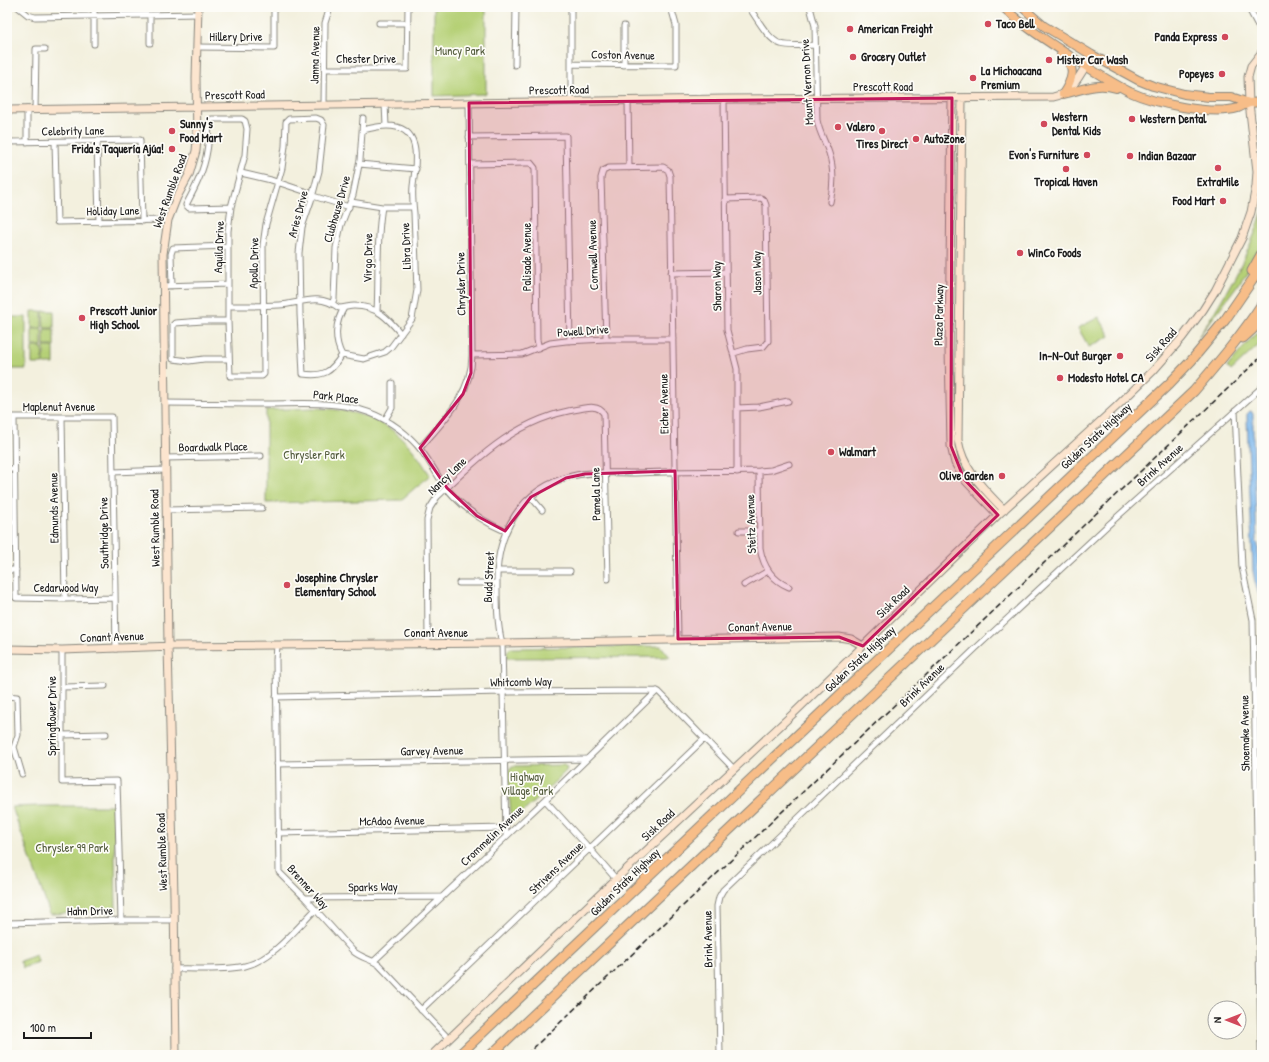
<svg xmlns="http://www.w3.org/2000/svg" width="1269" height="1062" font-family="'Patrick Hand',sans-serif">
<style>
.green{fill:#b5d076;stroke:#687649}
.water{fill:#7db8ee;stroke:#4c6a85}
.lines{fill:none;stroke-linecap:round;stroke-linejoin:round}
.street-casing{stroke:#88867d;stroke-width:7}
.secondary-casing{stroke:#88867d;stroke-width:9}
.primary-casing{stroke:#88867d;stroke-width:10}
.highway-casing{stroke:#88867d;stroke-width:11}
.street{stroke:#fff;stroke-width:5}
.secondary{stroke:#fce5cf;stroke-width:7}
.primary{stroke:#f7bd88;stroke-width:8}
.highway{stroke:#f7bd88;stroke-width:9}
.rail{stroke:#1c1c1c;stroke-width:1.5;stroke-dasharray:6 3;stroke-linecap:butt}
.marked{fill:#c2185b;fill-opacity:0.2;stroke:#c2185b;stroke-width:3;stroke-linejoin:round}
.poi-dot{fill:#d1495b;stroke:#fdfcf7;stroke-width:1.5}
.labels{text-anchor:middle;stroke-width:3.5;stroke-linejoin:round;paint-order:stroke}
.poi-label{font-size:12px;font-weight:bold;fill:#1c1c1c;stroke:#fdfcf7;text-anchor:start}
.street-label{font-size:12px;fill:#1c1c1c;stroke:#fdfcf7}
.park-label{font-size:12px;fill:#525b3c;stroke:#fdfcf7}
</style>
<rect width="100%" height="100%" fill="#fdfcf7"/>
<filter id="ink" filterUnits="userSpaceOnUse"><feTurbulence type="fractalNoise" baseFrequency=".025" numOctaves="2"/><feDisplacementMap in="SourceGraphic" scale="8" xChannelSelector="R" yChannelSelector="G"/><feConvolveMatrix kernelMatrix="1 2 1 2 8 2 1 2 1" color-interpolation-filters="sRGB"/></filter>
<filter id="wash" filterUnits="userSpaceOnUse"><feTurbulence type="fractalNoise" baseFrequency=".012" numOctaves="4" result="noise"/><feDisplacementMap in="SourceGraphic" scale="16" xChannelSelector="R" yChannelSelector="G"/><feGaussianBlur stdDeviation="0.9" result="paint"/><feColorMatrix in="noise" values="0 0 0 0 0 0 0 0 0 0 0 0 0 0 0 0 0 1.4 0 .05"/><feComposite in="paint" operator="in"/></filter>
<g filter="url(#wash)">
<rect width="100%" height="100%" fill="#f3f0de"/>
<!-- green -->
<path class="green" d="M434,7H486V94L434,96Z
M1262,213V243L1257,254L1236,287L1199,336C1224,298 1248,257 1262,213Z
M7,273H10L11,317H26V369H7Z
M32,311H42V328H32Z
M43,311H54V328H44Z
M1099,317L1110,336L1089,347L1078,328Z
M32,329H42V346H32Z
M44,329H54V346H44Z
M1262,331V342L1231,371L1227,367L1255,334H1260Z
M32,347H42L43,364H32Z
M44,347H54V364H44Z
M313,408C352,409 387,418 412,449C419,457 424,466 430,475L401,500L266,503V410Z
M661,646L670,657L507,658V651L511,648Z
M564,765L567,768L566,771L517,818H511L508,771L512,766Z
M41,806H114L116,912L50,914L12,807Z
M36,955L38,962L23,968L20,961Z"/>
<!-- water -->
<path class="water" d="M1250,411H1251L1253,414V430L1257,540L1256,542L1258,544V574L1262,592V603L1256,587L1253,571L1247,419V414Z"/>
</g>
<g filter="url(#ink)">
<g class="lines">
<!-- street casing -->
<g class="street-casing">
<path id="street" d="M18,7L28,15L35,17L198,14
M94,7V44
M749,7C756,17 769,41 781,44C791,47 805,45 815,45
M810,7L815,26L817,120C819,132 825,141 829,153C834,168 834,187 830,202
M1248,7L1262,33
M150,15V43
M379,23H407
M197,47L274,48V7
M571,64L676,65V25L671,7
M515,65L516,7
M624,65V26
M325,69H407L408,7
M724,99L727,330L737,369V472
M628,100L629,168
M571,101V7
M385,104L386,126
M324,105L325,23L330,7
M35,110L36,49H45
M469,137L566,136L570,341
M97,141L99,222
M7,142L140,140L142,221
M27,142V109
M55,142L57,222L168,220
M359,164L416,169
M470,164L525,163H531L535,168L537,340L539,348
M241,173L271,180L313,194
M313,196L349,207
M725,199L761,198L764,200L766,205L768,341L763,347L747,349L734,353
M351,202L382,207H413
M231,207L189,208L186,205C195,188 204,171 207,151C209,142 208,132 209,123L212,119H242L245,121L247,129L245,155L231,207L228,231V321L230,376H262L264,374L263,245L266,224L282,168L285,146L286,122L289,119L316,118L321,120L324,125L319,171L311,201L302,227L299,253L300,314L303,374C324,377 331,372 342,355C334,340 335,322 344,308
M671,273L726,272
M163,286L228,284
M172,286L171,254L173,248L228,246
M332,304L334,299L336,248L341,225L353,195L360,160L363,118
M229,306C245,306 262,306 279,305C301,304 317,292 339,308C344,308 349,306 354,306C377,306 388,318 401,334
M377,311C379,276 376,241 382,207
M228,321H203L175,323L173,325V359L189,361L204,359H229
M606,339L601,178L603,171L609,168L663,167L668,170L670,176L678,639
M342,355L364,359L385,352L391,347L412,319L417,290L414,213C413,204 412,195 413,186C416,162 423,126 387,126C379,126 371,128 363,130
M472,355L522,354L550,343L566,341L606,339H673
M164,403C197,403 231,404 264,404C320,404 368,397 412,440C424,451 431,465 440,479C456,503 479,520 505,531
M737,408L759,407L788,401
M1235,411L1242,567L1253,620L1261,1055
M7,417H112L116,649
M14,417L16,598L65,599L115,598
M62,417L65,599
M385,420L392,408V383
M420,448C444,420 472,394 472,355L469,103
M165,458L261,456
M7,469H14
M759,471L760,548C763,566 772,580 789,587
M113,472L165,470
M531,497L542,510
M166,510L262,508
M7,522H15
M739,531H760
M7,570H16
M497,571H570
M459,583H497
M744,585L768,571
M428,644L427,520L430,508L437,497C480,456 518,418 579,409C588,407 599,405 604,414L608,579
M277,645L276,660L279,872L305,898L353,951C361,958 371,959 379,965L449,1039
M62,650V782L117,781L121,920
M62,687L105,686
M7,696L17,697L18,735L14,747L22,774
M276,697L503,692L657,691L659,692L734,769
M62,735L106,734
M277,764L586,759
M545,800L590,849L616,879
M278,833L506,828
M506,836L502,643C497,623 497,604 497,583C496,533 521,488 572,476C592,471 614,473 635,473C676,471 718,472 759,471L771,470L789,464
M305,898L441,897
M7,923L121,920H174
M374,961L545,800L657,691
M174,969C195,968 225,971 245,966C272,960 296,929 315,910
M421,1010L704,739
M720,1055L717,906L719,897L723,890L976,648L1107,526L1262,387"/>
</g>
<!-- secondary casing -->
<g class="secondary-casing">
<path id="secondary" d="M952,98L949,349L951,446L955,463L964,479L998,515
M962,98L958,440C963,470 984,489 1004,510
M7,110L724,99L1053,97C1073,94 1082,71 1092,55
M7,649L62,650L174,646L502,643L839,637L851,639L863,646
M176,1055L174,896L168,646L163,254L168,220L177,197L189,175L196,151L197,140L196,78L198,7
M432,1055L616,879L796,711L998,515L1116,407L1153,371L1182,338L1203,310L1215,291L1242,238L1251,212L1256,186L1257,171L1249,103L1248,77L1251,66L1262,52"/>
</g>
<!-- primary casing -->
<g class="primary-casing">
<path id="primary" d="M1003,7C1022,25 1044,39 1067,54C1087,67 1108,81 1130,92C1154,103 1212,116 1238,108C1241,107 1245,104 1249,103
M1022,7L1044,26L1092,55L1138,80L1153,86L1184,94L1209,97H1231L1249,103L1262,102
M1061,55C1078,66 1072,80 1063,94
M1063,94C1082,90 1096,82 1116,88"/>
</g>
<!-- highway casing -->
<g class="highway-casing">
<path id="highway" d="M1252,271L1262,253
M1243,338L1253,329L1262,318
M459,1055L1169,384L1191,361L1225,320L1262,266
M491,1055L1194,391C1218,363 1242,335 1262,304"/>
</g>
<!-- street -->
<use href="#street" class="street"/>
<!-- secondary -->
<use href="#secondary" class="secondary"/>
<!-- primary -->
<use href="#primary" class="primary"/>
<!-- highway -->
<use href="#highway" class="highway"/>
<!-- rail -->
<path class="rail" d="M526,1055L1262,356"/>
</g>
</g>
<!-- marked area -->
<path class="marked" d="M952,98L951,446L964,479L998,515L863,646L839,637L678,639L675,471L585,474L566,478L531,497L505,531L477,516L447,488L420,448L463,394L471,373L469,103Z"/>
<!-- markers -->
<g class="poi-dot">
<circle cx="988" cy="24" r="4"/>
<circle cx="850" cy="29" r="4"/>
<circle cx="1225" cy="37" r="4"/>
<circle cx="853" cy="57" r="4"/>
<circle cx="1049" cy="60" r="4"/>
<circle cx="1222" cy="74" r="4"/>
<circle cx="973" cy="78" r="4"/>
<circle cx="1132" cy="119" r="4"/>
<circle cx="1044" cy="124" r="4"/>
<circle cx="838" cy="127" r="4"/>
<circle cx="172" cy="131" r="4"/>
<circle cx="882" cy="131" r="4"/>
<circle cx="916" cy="139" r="4"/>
<circle cx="172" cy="149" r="4"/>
<circle cx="1087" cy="155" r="4"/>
<circle cx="1130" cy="156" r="4"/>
<circle cx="1218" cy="168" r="4"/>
<circle cx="1066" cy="169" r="4"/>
<circle cx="1223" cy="201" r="4"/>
<circle cx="1020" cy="253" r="4"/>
<circle cx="82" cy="318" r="4"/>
<circle cx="1120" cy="356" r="4"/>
<circle cx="1060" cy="378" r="4"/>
<circle cx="831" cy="452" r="4"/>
<circle cx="1002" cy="476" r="4"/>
<circle cx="287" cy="585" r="4"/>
</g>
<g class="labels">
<!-- poi labels -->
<g class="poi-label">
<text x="996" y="28">Taco Bell</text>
<text x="858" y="33">American Freight</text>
<text x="1217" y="41" text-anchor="end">Panda Express</text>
<text x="861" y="61">Grocery Outlet</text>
<text x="1057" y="64">Mister Car Wash</text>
<text x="981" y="75">La Michoacana<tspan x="981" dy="14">Premium</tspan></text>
<text x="1214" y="78" text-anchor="end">Popeyes</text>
<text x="1052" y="121">Western<tspan x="1052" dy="14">Dental Kids</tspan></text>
<text x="1140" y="123">Western Dental</text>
<text x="180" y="128">Sunny's<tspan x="180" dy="14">Food Mart</tspan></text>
<text x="846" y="131">Valero</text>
<text x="924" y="143">AutoZone</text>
<text x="882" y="148" text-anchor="middle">Tires Direct</text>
<text x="164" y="153" text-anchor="end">Frida's Taquería Ajúa!</text>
<text x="1079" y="159" text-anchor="end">Evon's Furniture</text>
<text x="1138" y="160">Indian Bazaar</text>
<text x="1066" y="186" text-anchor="middle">Tropical Haven</text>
<text x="1218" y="186" text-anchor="middle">ExtraMile</text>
<text x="1215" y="205" text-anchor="end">Food Mart</text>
<text x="1028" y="257">WinCo Foods</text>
<text x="90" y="315">Prescott Junior<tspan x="90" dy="14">High School</tspan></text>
<text x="1112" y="360" text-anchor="end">In-N-Out Burger</text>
<text x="1068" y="382">Modesto Hotel CA</text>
<text x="839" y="456">Walmart</text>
<text x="994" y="480" text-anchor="end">Olive Garden</text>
<text x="295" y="582">Josephine Chrysler<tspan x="295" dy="14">Elementary School</tspan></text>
</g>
<!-- street labels -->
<g class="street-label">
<text x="236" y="41">Hillery Drive</text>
<text transform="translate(315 55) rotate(-89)" y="4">Janna Avenue</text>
<text transform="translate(623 55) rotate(1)" y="4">Coston Avenue</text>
<text x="366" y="63">Chester Drive</text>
<text transform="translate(807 82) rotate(-93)" y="4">Mount Vernon Drive</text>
<text x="883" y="91">Prescott Road</text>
<text transform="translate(559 90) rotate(-1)" y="4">Prescott Road</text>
<text transform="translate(235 95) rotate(-1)" y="4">Prescott Road</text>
<text transform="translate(73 131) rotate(-1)" y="4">Celebrity Lane</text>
<text transform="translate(170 191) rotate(-70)" y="4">West Rumble Road</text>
<text transform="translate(337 209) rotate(-74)" y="4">Clubhouse Drive</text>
<text transform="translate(113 211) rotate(-1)" y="4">Holiday Lane</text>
<text transform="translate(298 214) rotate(-75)" y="4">Aries Drive</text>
<text transform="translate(406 246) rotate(-92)" y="4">Libra Drive</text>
<text transform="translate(219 247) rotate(-88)" y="4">Aquila Drive</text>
<text transform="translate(593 255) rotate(-92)" y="4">Cornwell Avenue</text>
<text transform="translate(527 257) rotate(-90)" y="4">Palisade Avenue</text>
<text transform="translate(368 258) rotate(-89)" y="4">Virgo Drive</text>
<text transform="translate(254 263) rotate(-89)" y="4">Apollo Drive</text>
<text transform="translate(757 273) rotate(-91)" y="4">Jason Way</text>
<text transform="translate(461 284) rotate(-91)" y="4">Chrysler Drive</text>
<text transform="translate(717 286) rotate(-91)" y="4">Sharon Way</text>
<text transform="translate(939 315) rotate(-89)" y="4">Plaza Parkway</text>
<text transform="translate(583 331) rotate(-4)" y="4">Powell Drive</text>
<text transform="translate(1161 345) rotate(-49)" y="4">Sisk Road</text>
<text transform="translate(336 397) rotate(7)" y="4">Park Place</text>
<text transform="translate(664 404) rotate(-91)" y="4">Eicher Avenue</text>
<text x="59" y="411">Maplenut Avenue</text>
<text transform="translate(1096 436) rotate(-43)" y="4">Golden State Highway</text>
<text transform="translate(213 447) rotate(-1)" y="4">Boardwalk Place</text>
<text transform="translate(1160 465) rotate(-42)" y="4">Brink Avenue</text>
<text transform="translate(447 476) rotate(-44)" y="4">Nancy Lane</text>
<text transform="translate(596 494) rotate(-91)" y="4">Pamela Lane</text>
<text transform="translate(54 508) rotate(-91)" y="4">Edmunds Avenue</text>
<text transform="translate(751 524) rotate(-92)" y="4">Steitz Avenue</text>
<text transform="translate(155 528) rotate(-91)" y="4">West Rumble Road</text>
<text transform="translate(104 533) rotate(-91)" y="4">Southridge Drive</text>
<text transform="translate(489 577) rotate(-87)" y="4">Budd Street</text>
<text x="66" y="592">Cedarwood Way</text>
<text transform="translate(893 602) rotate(-44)" y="4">Sisk Road</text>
<text transform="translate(760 627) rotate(-1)" y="4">Conant Avenue</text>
<text x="436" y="637">Conant Avenue</text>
<text transform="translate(112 637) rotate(-2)" y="4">Conant Avenue</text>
<text transform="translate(860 659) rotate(-43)" y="4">Golden State Highway</text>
<text transform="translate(521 682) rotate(-1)" y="4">Whitcomb Way</text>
<text transform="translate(922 685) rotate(-44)" y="4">Brink Avenue</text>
<text transform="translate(52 716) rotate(-90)" y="4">Springflower Drive</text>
<text transform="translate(1245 733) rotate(-91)" y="4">Shoemake Avenue</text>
<text transform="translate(432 751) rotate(-1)" y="4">Garvey Avenue</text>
<text transform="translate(392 821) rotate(-1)" y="4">McAdoo Avenue</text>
<text transform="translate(658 825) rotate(-43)" y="4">Sisk Road</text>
<text transform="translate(492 836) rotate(-43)" y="4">Crommelin Avenue</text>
<text transform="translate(162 852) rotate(-92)" y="4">West Rumble Road</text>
<text transform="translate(556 868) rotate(-44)" y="4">Strivens Avenue</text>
<text transform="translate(625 882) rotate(-44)" y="4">Golden State Highway</text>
<text transform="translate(308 887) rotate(48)" y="4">Brenner Way</text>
<text transform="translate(373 887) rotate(-1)" y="4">Sparks Way</text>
<text transform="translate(90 911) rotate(-1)" y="4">Hahn Drive</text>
<text transform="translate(708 939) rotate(-91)" y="4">Brink Avenue</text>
</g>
<!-- park labels -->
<g class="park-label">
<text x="460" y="55">Muncy Park</text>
<text x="314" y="459">Chrysler Park</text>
<text x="527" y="781">Highway<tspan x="527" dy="14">Village Park</tspan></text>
<text x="72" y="852">Chrysler 99 Park</text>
</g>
</g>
<!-- margin -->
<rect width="1269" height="1062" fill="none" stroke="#fdfcf7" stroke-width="24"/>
<!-- north arrow -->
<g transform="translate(1227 1020) rotate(270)"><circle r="19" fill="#fdfcf7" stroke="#a3a29f"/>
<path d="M0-3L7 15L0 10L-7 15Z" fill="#d1495b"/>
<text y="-6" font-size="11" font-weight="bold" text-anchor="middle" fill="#1c1c1c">N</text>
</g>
<!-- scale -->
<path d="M24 1032v6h67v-6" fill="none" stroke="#1c1c1c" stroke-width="2"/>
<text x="30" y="1032" font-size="12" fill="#1c1c1c" stroke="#fdfcf7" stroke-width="3" paint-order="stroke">100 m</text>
</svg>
